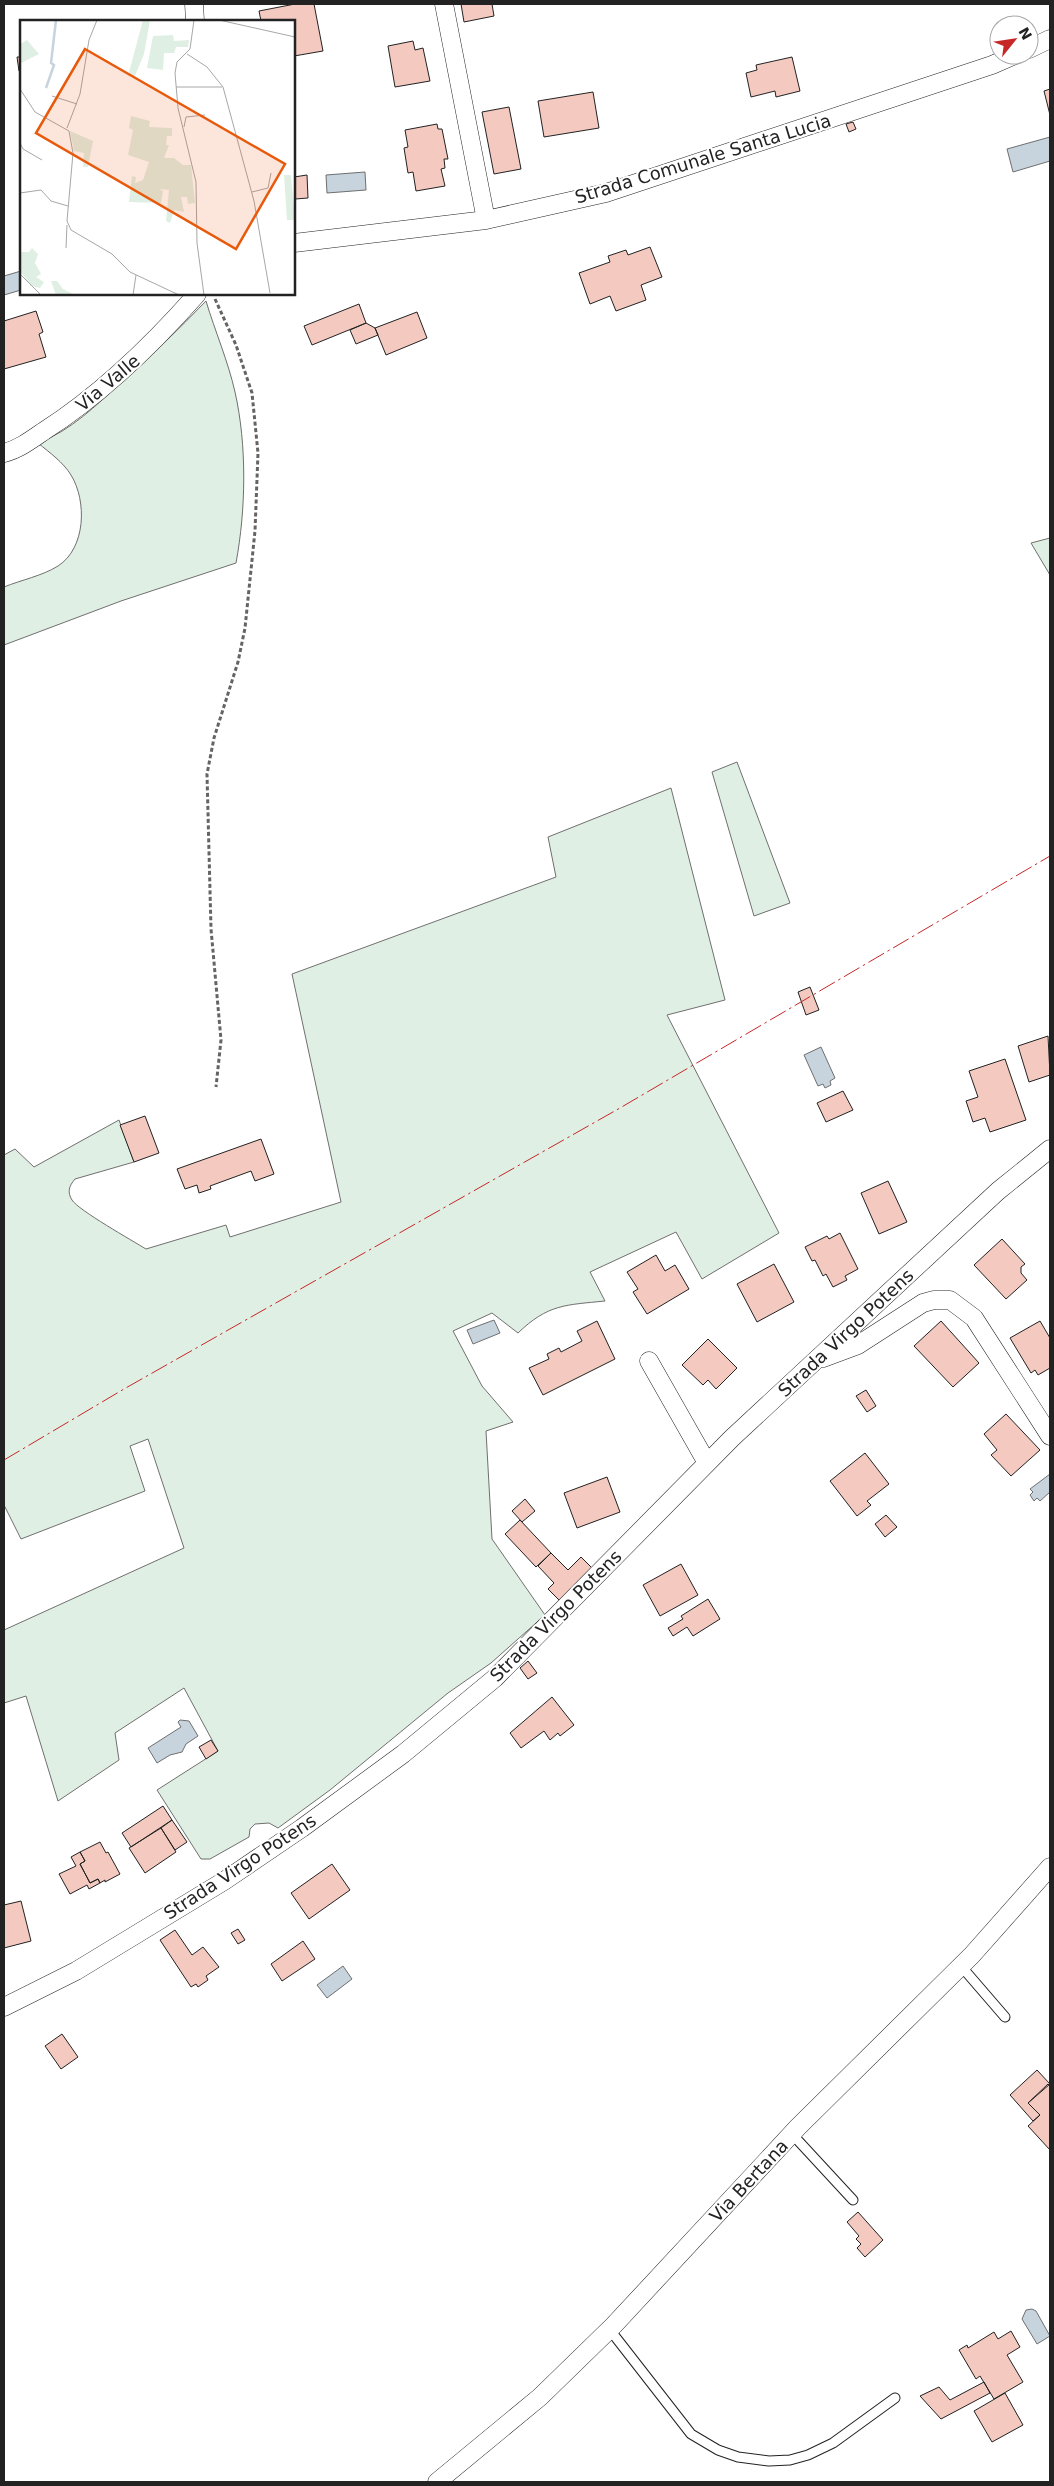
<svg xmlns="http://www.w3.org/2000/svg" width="1054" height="2486" font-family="'DejaVu Sans',sans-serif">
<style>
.green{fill:#e0efe3;stroke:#6f6f6f}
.water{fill:#c7d3dd;stroke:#6f6f6f}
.building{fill:#f3c9c0;stroke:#222}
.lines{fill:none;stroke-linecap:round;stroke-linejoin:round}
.service-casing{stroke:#222;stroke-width:11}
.minor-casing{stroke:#222;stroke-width:19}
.path{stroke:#646464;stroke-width:3;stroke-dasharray:4 2.5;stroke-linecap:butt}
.service{stroke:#fff;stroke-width:9}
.minor{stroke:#fff;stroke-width:18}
.power{stroke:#c62828;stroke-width:1;stroke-dasharray:18 4 2.5 4;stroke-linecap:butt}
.labels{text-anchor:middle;stroke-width:4;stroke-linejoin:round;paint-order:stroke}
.street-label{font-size:18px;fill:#222;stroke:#fff}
.inset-river{fill:none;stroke:#c7d3dd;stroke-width:2.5}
.inset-road{fill:none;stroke:#a7a7a7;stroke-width:1}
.view{fill:#e8590c;fill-opacity:0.15;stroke:#e8590c;stroke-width:2.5}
.inset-edge{fill:none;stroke:#222;stroke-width:2.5}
</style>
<rect width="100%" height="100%" fill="#fff"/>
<!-- green -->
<path class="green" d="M206,301C215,331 228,361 235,392C247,445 246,509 236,563L121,601L4,645V587C21,580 42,576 58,566C86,548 87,501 71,475C63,462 50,453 38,443C72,430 95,406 122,382C151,356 179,329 206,301Z
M1050,538V575L1031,543Z
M737,762L790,903L754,916L712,772Z
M671,788L725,1000L667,1015L779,1233L702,1279L676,1232L590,1272L605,1301C566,1305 548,1304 518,1333L492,1313L453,1331L482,1386L513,1422L486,1431L492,1539L545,1615L491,1663L448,1693L330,1790L278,1828L269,1823L255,1824L250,1829L249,1837L210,1859H201L157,1790L218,1751L184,1688L115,1733L119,1760L58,1801L26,1696L4,1703V1630L184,1548L148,1439L130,1446L145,1491L21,1539L4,1505V1155L15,1149L34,1167L119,1120L134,1162L75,1179C69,1186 67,1192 72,1200C78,1210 133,1241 146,1249L226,1225L230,1237L341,1202L292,974L556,877L548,837Z"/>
<!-- water -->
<path class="water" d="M1050,137V161L1013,172L1007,149Z
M365,172L366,190L327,193L326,175Z
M21,271V290L4,295V276Z
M821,1047L835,1078L830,1081L831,1085L825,1088L823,1084L818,1086L804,1055Z
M494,1320L500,1333L473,1344L467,1330Z
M1050,1474V1492L1040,1501L1037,1498L1034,1501L1030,1495L1033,1492L1030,1489Z
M180,1720L189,1721L198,1736L186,1744L182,1752L170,1755L157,1763L148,1748L181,1727L178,1722Z
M343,1966L352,1979L327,1998L317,1985Z
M1032,2309L1036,2311L1050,2336L1037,2344L1022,2319L1026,2310Z"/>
<!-- building -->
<path class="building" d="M295,4H314L323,51L294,56V21H261L259,11Z
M461,4H492L494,16L464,22Z
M413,41L415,50L423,48L430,81L395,87L388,46Z
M17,57H21V71H19Z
M792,57L800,91L776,97L775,91L751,97L746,73L757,70L756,65Z
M1050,89V115L1044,91Z
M593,92L599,128L544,137L538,101Z
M509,107L521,169L494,174L482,112Z
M853,122L856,129L849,132L846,124Z
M437,124L438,129H442L448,159H444L445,168L441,169L445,186L416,191L413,172L408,173L404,148L408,147L405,130Z
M307,175L308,198L295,199L294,202V177Z
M650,247L662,277L641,285L646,300L616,311L610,296L590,304L579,273L610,262L608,256L626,250L628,255Z
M359,304L366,323L312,345L304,326Z
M36,311L43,332L39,334L46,357L4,369V321Z
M417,312L427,338L386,355L375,328Z
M366,323L375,328L378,335L356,344L350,330Z
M810,987L819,1010L806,1015L798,992Z
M1048,1036L1050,1075L1029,1082L1018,1046Z
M1005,1059L1026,1120L990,1132L985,1118L973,1122L966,1101L978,1097L969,1071Z
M843,1091L853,1110L826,1122L817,1103Z
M145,1116L159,1153L134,1162L120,1125Z
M261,1139L274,1174L255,1181L251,1171L210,1186L211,1189L199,1193L197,1185L185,1189L177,1169Z
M888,1181L907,1222L879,1234L861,1193Z
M840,1233L858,1269L845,1276L847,1280L833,1287L826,1274L823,1276L815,1260L812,1261L805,1247L827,1236L829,1239Z
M1002,1239L1025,1264L1021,1267V1273L1027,1280L1006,1299L974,1265Z
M656,1255L665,1271L675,1265L689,1289L647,1314L633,1292L638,1289L627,1272Z
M774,1264L794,1302L757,1322L737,1284Z
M597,1321L615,1359L543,1395L529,1368L549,1359L547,1354L559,1348L561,1352L582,1341L577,1331Z
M941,1321L979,1363L953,1387L914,1346Z
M1040,1321L1050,1338V1368L1038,1375L1035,1370L1031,1373L1010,1338Z
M708,1339L737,1368L716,1389L708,1380L703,1385L682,1365Z
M866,1390L876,1406L867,1412L856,1396Z
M1006,1414L1040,1450L1011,1476L991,1455L997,1450L984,1434Z
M865,1453L889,1484L867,1501L871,1505L857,1516L830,1481Z
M607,1477L620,1512L577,1528L564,1493Z
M525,1499L535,1511L522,1522L512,1511Z
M886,1515L897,1527L885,1537L875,1524Z
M520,1520L551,1553L536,1567L505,1534Z
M551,1553L568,1570L581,1557L596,1572L560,1601L548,1589L554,1583L538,1566Z
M681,1564L698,1595L660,1616L643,1585Z
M708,1599L720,1619L693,1636L687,1627L673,1636L668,1628L683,1619L681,1616Z
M528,1661L537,1673L528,1679L520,1668Z
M552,1697L574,1725L560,1736L558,1733L550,1740L544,1731L521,1748L510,1733Z
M211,1740L218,1751L206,1759L199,1747Z
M163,1806L172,1820L131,1847L122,1833Z
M172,1820L187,1842L175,1850L161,1828Z
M161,1828L176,1852L145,1873L129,1848Z
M100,1842L106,1853L108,1852L120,1874L105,1882V1880L100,1883L98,1879L90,1883L80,1864L85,1861L80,1852Z
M80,1852L85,1861L80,1864L90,1883L98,1879L100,1883L89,1889L87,1885L70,1894L59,1874L76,1866L71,1857Z
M332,1864L350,1890L309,1919L291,1893Z
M21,1901L31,1941L4,1948V1905Z
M238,1929L245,1940L238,1944L231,1933Z
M175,1930L192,1955L203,1947L219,1967L206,1976L208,1980L198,1987L196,1984L191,1987L160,1940Z
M303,1941L315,1959L282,1981L271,1964Z
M62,2034L78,2057L61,2069L45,2046Z
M1037,2070L1050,2084L1028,2103L1040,2115L1033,2121L1010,2095Z
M1048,2084L1050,2086V2150L1028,2126L1040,2115L1028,2103Z
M858,2212L883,2240L865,2257L857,2248L861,2244L856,2239L859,2236L847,2222Z
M1011,2331L1020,2347L1007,2355L1023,2382L994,2399L980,2376L976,2379L959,2350L967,2345L968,2348L994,2332L998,2339Z
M984,2382L990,2393L941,2419L920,2396L939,2387L950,2400Z
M1005,2393L1023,2425L992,2442L974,2411Z"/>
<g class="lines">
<!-- service casing -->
<g class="service-casing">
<path id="service" d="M961,1966L1005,2017
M792,2134L853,2200
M610,2330L691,2434L718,2450L738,2457L769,2461L790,2460L808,2455L833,2443L895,2398"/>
</g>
<!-- minor casing -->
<g class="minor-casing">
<path id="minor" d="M194,4L195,21
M444,4L486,220
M1029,49L1050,39
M294,243L486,220L606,193L992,65L1015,55
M4,453C19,449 31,440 44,431C102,394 152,345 197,294
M823,1358L858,1345L923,1303L934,1300H950L974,1318L1050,1436
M649,1361L707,1463
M4,2007L76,1971L224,1881L302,1828L403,1754L495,1678L732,1438L998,1191L1050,1149
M437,2482L540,2397L614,2325L798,2127L972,1955L1050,1867"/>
</g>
<!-- path -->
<path class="path" d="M215,299L236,345L252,393L258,453L255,531L245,628L238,662L214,738L207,774L211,929L221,1040L216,1087"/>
<!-- service -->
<use href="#service" class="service"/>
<!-- minor -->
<use href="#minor" class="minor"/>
<!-- power -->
<path class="power" d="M4,1460L124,1389L620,1108L1050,856"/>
</g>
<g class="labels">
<!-- street labels -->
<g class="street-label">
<text transform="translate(703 159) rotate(-17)" y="6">Strada Comunale Santa Lucia</text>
<text transform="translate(108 383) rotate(-40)" y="6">Via Valle</text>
<text transform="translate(846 1333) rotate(-43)" y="6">Strada Virgo Potens</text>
<text transform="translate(556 1616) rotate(-45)" y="6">Strada Virgo Potens</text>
<text transform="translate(240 1867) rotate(-33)" y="6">Strada Virgo Potens</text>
<text transform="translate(749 2181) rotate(-47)" y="6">Via Bertana</text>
</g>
</g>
<!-- overview -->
<g transform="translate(20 20)">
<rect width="275" height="275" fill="#fff"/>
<path d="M123,0H130L124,34L115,56H108ZM153,15L154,21L169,20L168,27H156L154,33H144L143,50L127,48L133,16ZM7,20L19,34L1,43L0,24ZM111,96L130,101L129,107L152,108V116H147L146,125H149L144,138H154L163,145H171L175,183L168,184L167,177H161L164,192L154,190L150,203L146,201L149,170L139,169L143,171L141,183L109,182L112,156L116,157L115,163L123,160L129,142L108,135L113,110L109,108ZM50,111L73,121L68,147H63L64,133L54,131ZM264,155H271L275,200H267ZM12,228L18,234L15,243L21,254L16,257L24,262L20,268L11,266L0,251V232H9ZM31,261H37L43,269L55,275H36Z" fill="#e0efe3"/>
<path class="inset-river" d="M26,68L34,45L31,43L36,0"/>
<path class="inset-road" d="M174,0L170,29L157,42L155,53L158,88L176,162L177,223L184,275M199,0L275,17M167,34L187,47L203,67L234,181L250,273M156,67H202M0,69L15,92L49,111L53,133L47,201L51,210L92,234L110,252L159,275M32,76L57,84M164,107L166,97L185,95M47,108L60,74L69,20L77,0M0,123L3,129L22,140M232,172L248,168L251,153M0,173L21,170L31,181L48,186M46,228L47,205M0,254L21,275M113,275L116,255"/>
<path class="view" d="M65,29L265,144L216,229L16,113Z"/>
<rect width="275" height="275" class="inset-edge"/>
</g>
<!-- border -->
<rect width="1054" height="2486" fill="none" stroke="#222222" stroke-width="10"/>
<!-- north arrow -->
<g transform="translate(1014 40) rotate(60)"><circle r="24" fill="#ffffff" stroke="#a7a7a7"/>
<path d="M0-4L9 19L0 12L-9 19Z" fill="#c62828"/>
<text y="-8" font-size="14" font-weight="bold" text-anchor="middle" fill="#222222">N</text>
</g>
</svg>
